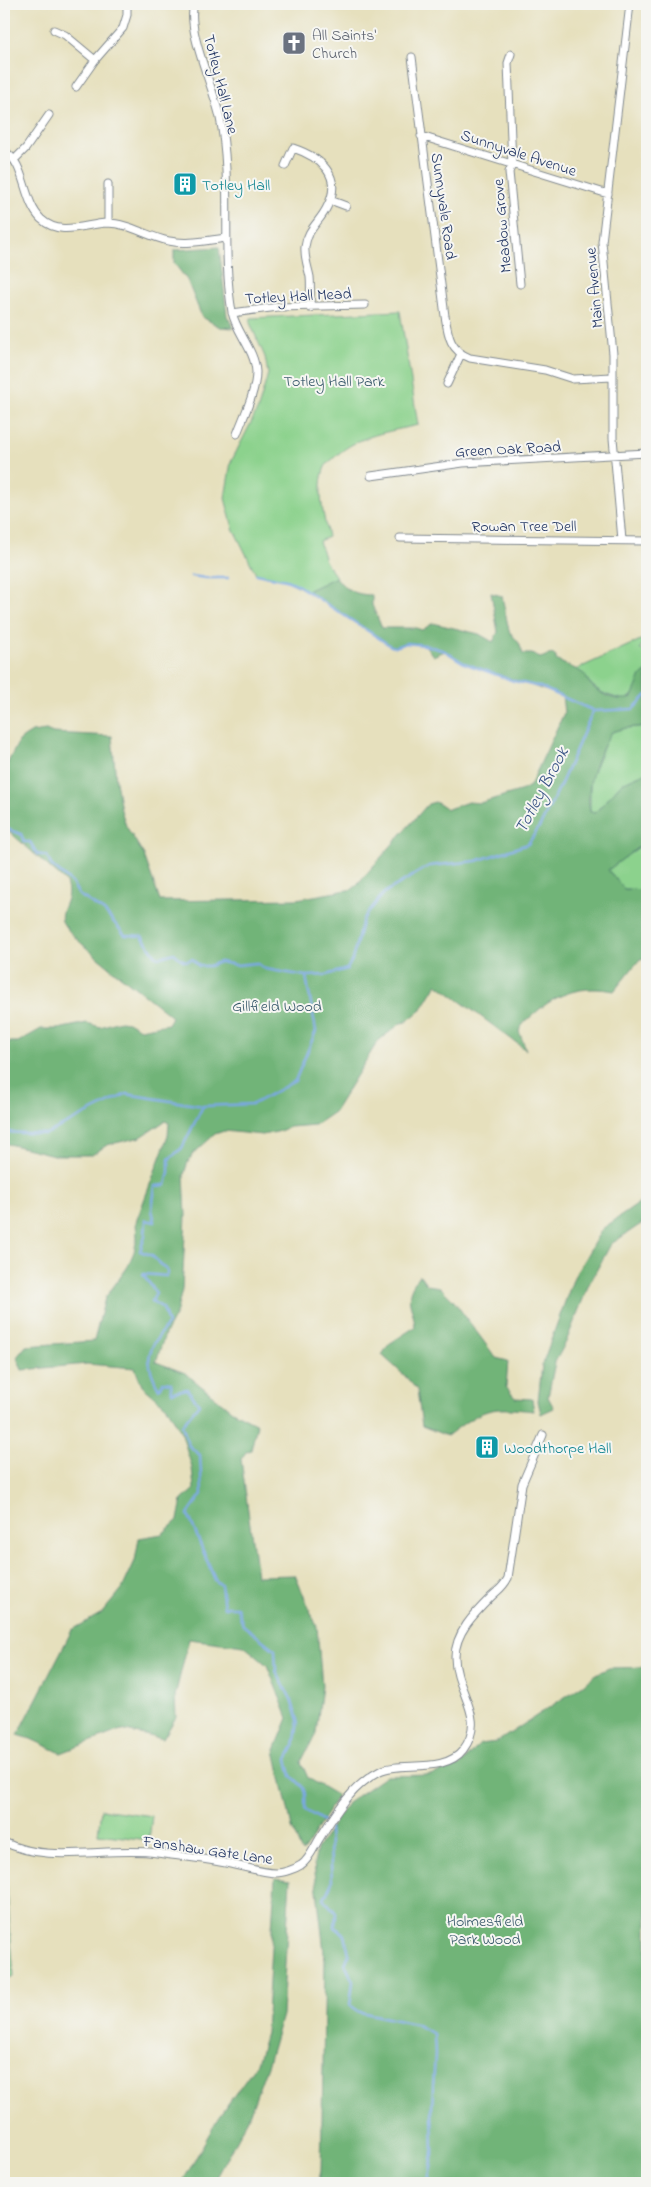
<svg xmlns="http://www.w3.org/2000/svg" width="651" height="2187" font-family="'Indie Flower',sans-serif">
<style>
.green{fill:#8cd28d;stroke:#548076}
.forest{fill:#71b478;stroke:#46726b}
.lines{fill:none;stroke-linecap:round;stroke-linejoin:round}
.stream{stroke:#7aa8e3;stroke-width:2.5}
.minor-casing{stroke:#80888e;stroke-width:9}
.minor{stroke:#fff;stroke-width:7}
.labels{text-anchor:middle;stroke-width:4;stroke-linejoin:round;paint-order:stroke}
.worship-label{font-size:16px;fill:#5b616d;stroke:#f6f6f2;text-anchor:start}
.street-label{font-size:16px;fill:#1b2f5e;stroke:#f6f6f2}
.culture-label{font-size:16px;fill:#0d838f;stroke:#f6f6f2;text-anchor:start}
.park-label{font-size:16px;fill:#37586a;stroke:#f6f6f2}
.water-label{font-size:18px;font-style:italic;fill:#385386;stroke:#f6f6f2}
</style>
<rect width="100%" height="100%" fill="#f6f6f2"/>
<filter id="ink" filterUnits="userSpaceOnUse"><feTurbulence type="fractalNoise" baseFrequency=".02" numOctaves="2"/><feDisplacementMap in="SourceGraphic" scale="10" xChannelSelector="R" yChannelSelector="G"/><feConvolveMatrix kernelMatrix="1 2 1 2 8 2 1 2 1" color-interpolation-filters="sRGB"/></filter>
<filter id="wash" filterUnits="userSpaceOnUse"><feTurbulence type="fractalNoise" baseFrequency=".0096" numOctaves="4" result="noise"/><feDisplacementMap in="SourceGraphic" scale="20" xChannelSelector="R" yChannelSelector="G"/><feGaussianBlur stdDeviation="1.12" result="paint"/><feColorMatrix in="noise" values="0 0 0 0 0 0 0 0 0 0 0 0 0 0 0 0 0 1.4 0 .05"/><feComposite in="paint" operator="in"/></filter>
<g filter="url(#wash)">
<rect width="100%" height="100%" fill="#e6e0bd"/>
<!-- green -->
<path class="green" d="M400,311L418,425C388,432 359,435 336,456C332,460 327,463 325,467C316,488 324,516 328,537L319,541L325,561L336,577L307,591L286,580L256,574L233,528L225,498L231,462L258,409L268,374L265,357L250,323L251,318Z
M647,637V640L643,643L640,649L647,652V671C636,679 639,694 626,700C612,697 600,694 590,683C584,676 584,674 575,670Z
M647,726V772L622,783L595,813L590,812V778L606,741L612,732L626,728Z
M647,834V890L624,889L608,870L640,846Z
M101,1809L152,1816L149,1840L98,1834Z
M4,1853L14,1976L4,1980Z"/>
<!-- forest -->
<path class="forest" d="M219,247L227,316L234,328L220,327L202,317L187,280L174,263V250Z
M336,577C345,590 356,595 372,595V605L382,628H416L422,630L433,623L479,634L493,642L498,632L491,593L502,596L509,631L519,643L523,654H532L540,658L552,654L556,657V660C565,665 576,668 584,674C588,677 585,677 588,681C596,693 618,704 632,697L641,676L647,671V726L626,728L612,732C597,755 585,784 590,812L595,813L622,783L647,772V793L645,799L647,802V834L640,846L608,870L624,889L647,890V958L640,959L614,991C583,985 558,992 534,1014C528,1019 522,1024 519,1031L526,1050L437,984L422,1009L406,1022L401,1023L378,1041L334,1112L315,1125L290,1127L277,1132L262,1135L224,1131L215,1134L192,1155L187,1164L184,1175L186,1216L182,1290L176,1314L165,1334L156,1362L185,1373L232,1411L257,1424L251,1450L246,1452L241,1459L257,1576L295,1575L317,1627L322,1686L316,1733L301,1762L308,1778L337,1795L313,1837L302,1853L292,1828L275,1750L288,1718L267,1665L244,1646L189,1639L175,1696L176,1717L163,1739L121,1730L61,1753L31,1739L18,1735L72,1630L102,1613L122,1589L135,1561L139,1538L162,1534L178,1520L182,1500L194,1489L192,1468L182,1434L167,1407L142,1386L135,1368L87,1364L22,1370L17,1357L26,1346L94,1341L105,1298L127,1268L134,1252L137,1238L136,1222L168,1136L169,1123L165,1121L141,1137L107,1145L92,1155H54L4,1143V1042H18L41,1029H58L87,1023L100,1027L120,1021L128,1022L140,1029L168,1024L172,1017C153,1000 68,939 62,921C58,908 74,900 65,881L4,827V770L19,741L24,737L32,732L46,730L53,733L112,736L116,781L121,810L126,826L144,855L160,901L297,899L353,889L428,804L435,802L448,809L468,802L480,803L523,790L530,786L564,713L562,696L464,663L445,651L433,656L425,645L406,643L395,647L391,646L307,591Z
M647,1198V1220L611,1244L589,1284L566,1342L555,1362L548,1397L554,1408L541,1414L538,1401L542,1365L574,1277L602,1229Z
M420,1275L427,1285L440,1287L453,1300L496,1358L508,1361L506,1387L515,1398L532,1399L534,1411C488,1406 484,1408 447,1436L422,1426L417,1390L406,1377L382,1355L389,1344L415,1327C413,1302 401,1299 420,1275Z
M647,1667V2183H318L321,2171L325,1961L314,1863L317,1849L347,1803L386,1776L430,1775L459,1766L480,1744L497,1742L583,1685L596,1674L609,1668Z
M275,1878L290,1880L282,2015L268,2063L248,2118L213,2183H182L218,2118L257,2063L266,2033Z"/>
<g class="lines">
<!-- stream -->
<path class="stream" d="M256,574L286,580L296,584L391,646L395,647L406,643L425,645L445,651L464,663L514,681L540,687L592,710
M191,576L206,578H228
M4,824L9,830L21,834L24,842H30L37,854L47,856L51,865L72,883L79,895L104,911L125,935L142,936L156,956L161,957L174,953C180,958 184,964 192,959L199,966H209L220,962L236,965L257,963L265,969L306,976
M203,1106L182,1148L169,1159V1172L166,1185L155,1186L152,1210L155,1222L146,1220L145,1236L140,1251L151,1255L167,1270V1276L143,1274L156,1293L152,1301L163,1308L168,1324C147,1349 143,1360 159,1389L163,1382L171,1383L172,1392L187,1389L199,1404L182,1425L189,1446L200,1455L202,1494L188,1514L215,1580L221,1585L224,1607H237L243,1625L275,1650L276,1671L291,1699L298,1720L294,1746L287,1759L291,1776C306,1787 306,1792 305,1810L325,1822
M4,1132L46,1134L126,1094L203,1106L253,1104L295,1081L316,1031L306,976L326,975L347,969L352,960L363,919L384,893L429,866L476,861L528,844L541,824L560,786L593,711L633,709L647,695
M329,1828L332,1882L324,1899L336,1913L335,1927L345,1935L349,1954L345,1964L353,1981L350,2005L356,2011L415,2024L434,2034L435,2053L432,2108L433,2155L428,2183"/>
</g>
</g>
<g filter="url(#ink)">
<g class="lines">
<!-- minor casing -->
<g class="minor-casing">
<path id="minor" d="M194,4C186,31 214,88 220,118C233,181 221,248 232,312C236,332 255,350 256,372C256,392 244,415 237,434
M54,30L65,35L95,60
M511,54L508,63L512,165L509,172L520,284
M412,57L445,316C448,335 450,351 470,358L545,370L573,379L612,377
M76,87L95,60L123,28L127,15V4
M421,136L608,194
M4,151C26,163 22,200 41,219C60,237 85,224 107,223C129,223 148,237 169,241C187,245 208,240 226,238
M15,159L26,148L49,115
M285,166L293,148C320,157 344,176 327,207C320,222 307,229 305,247C304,257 308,267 310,277C311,287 310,297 310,308
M330,200L346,206
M108,223V184
M232,313L278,307L365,305
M447,384L461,354
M371,476L463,463L647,453
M400,538L647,541
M622,540L613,438V354L602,242L630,4
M4,1842C49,1865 108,1846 157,1853C178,1856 199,1858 220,1862C239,1865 257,1872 276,1873C283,1873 295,1869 301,1865C308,1861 314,1848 318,1841C335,1814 351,1786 380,1771C400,1761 445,1774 463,1750C488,1717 455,1692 455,1657C455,1633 474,1614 491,1597C498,1590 503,1588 508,1578L522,1484L543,1435"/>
</g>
<!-- minor -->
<use href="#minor" class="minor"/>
</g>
</g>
<!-- icons -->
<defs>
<g id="church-square" transform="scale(1.25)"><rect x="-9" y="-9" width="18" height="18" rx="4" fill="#6b7280" stroke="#f6f6f2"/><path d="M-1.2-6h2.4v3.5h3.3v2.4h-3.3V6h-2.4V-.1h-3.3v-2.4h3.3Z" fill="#fff"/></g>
<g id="building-square" transform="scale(1.25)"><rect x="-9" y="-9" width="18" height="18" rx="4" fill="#0f9aa8" stroke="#f6f6f2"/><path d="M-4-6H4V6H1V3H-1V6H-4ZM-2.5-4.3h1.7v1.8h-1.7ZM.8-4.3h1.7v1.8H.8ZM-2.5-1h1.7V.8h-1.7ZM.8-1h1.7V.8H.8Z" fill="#fff"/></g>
</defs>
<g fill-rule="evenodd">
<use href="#church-square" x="294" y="43"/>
<use href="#building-square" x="185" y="184"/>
<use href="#building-square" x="487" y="1447"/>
</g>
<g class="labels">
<!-- worship labels -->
<g class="worship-label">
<text x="312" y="40">All Saints'<tspan x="312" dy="18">Church</tspan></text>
</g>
<!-- street labels -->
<g class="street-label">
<text transform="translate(222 84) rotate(76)" y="6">Totley Hall Lane</text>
<text transform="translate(519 152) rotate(18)" y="6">Sunnyvale Avenue</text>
<text transform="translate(445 206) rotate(82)" y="6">Sunnyvale Road</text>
<text transform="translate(501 226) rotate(-95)" y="6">Meadow Grove</text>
<text transform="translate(593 288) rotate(-95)" y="6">Main Avenue</text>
<text transform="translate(298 295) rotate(-3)" y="6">Totley Hall Mead</text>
<text transform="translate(508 448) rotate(-3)" y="6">Green Oak Road</text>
<text x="524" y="531">Rowan Tree Dell</text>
<text transform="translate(208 1849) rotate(8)" y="6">Fanshaw Gate Lane</text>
</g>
<!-- culture labels -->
<g class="culture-label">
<text x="202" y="190">Totley Hall</text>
<text x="504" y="1453">Woodthorpe Hall</text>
</g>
<!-- park labels -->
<g class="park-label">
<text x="334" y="386">Totley Hall Park</text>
<text x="277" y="1011">Gillfield Wood</text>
<text x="485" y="1926">Holmesfield<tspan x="485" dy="18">Park Wood</tspan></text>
</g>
<!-- water labels -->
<g class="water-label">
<text transform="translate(541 790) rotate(-62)" y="6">Totley Brook</text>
</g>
</g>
<!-- margin -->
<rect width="651" height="2187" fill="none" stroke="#f6f6f2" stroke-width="20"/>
</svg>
